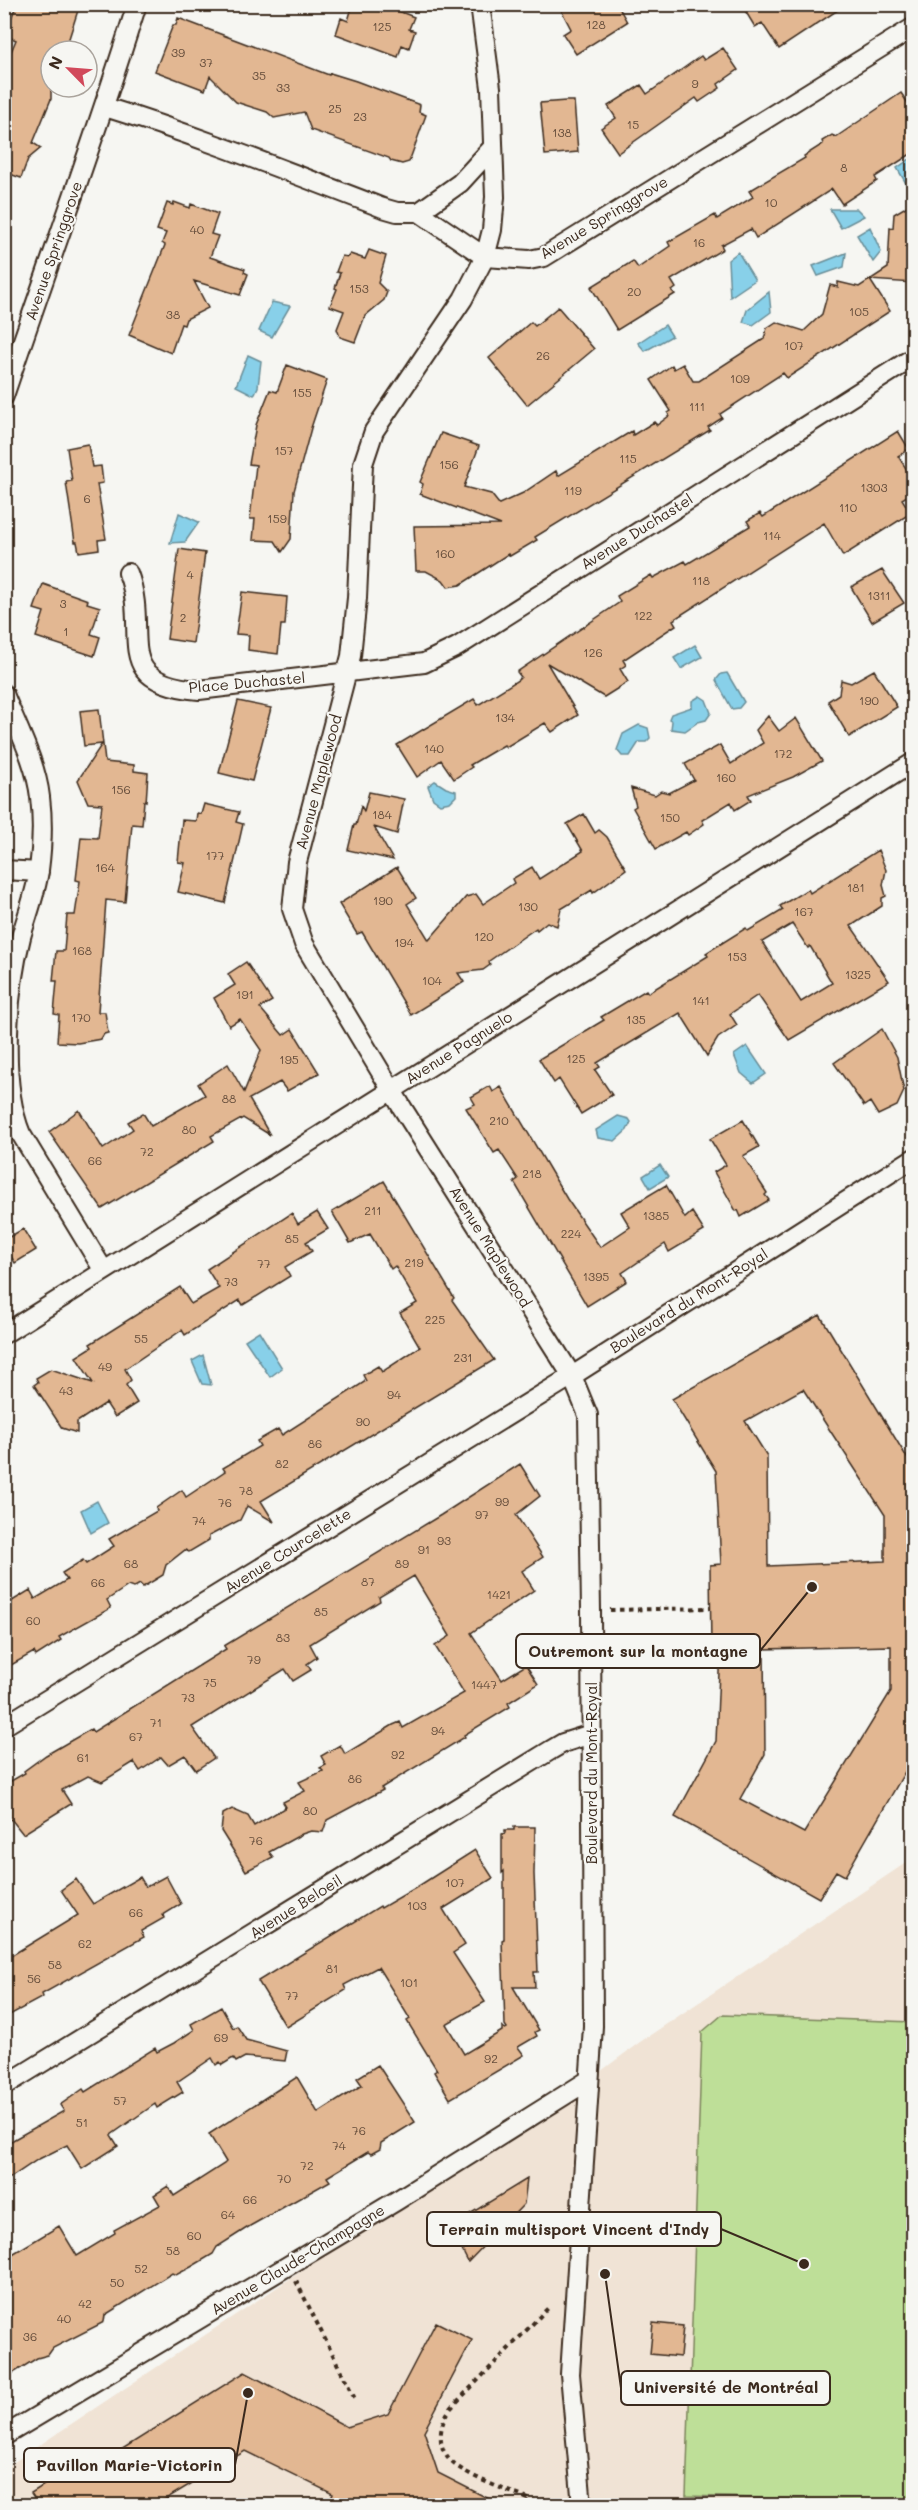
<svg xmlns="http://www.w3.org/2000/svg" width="918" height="2510" font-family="Mali,sans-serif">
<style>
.built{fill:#f0e3d5}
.green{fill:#bedf98;stroke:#7c845b;stroke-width:1.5}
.water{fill:#88d0e9;stroke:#698e98;stroke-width:1.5}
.building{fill:#e2b792;stroke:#3b2a1e;stroke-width:1.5;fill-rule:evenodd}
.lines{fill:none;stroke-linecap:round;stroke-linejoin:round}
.service-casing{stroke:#3b2a1e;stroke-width:14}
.minor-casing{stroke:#3b2a1e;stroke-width:22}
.path{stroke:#3b2a1e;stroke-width:4;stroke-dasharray:4.5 4.5;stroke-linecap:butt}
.service{stroke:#f6f6f2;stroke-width:9}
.minor{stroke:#f6f6f2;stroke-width:18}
.labels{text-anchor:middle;stroke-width:4.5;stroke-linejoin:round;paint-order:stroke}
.number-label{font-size:12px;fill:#654d3b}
.street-label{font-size:15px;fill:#3b2a1e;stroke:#f6f6f2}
.leader{fill:none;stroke:#3b2a1e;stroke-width:2}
.callout-dot{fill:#3b2a1e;stroke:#f6f6f2;stroke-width:2}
.callout{fill:#f6f6f2;stroke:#3b2a1e;stroke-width:2}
.callout-label{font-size:16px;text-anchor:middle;font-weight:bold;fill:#3b2a1e}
</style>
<rect width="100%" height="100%" fill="#f6f6f2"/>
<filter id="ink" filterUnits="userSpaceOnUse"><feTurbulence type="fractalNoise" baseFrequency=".0167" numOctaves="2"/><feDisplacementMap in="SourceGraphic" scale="12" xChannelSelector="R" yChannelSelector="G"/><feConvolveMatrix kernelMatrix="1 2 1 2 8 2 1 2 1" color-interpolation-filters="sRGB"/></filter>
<g filter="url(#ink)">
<!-- built -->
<path class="built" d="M913,1858V2505L5,2506V2468L589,2080L640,2042Z"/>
<!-- green -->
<path class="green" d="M722,2015L913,2022V2503L686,2496L702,2032Z"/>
<!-- water -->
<path class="water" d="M913,157V182L907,185L897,168Z
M830,209H857L864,216L841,228Z
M870,227L881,252L873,262L857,235Z
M738,252L755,280L730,297L728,260Z
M846,253L844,267L818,276L813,266Z
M769,292L771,312L753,325L743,322L747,310Z
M272,302L290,306L272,337L259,331Z
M665,325L672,336L645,351L638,343Z
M248,355L261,361L258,387L254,395L236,386Z
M179,513L199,522L185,542L170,543Z
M695,645L702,657L681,669L674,658Z
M727,673L744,702L739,708L732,709L716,680L721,674Z
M700,696L706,700L711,713L706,720L698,722L685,731L671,729L672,721L669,719L671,714L692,707V701Z
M639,725L648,728L650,738L646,742H639L630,756H622L617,750L623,734Z
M435,781L446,788L456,791V796L450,802L440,804L433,799L428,786Z
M747,1046L766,1074L753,1083L741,1073L734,1055Z
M618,1116L629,1119L631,1122L627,1130L615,1141L598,1138L596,1130Z
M660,1165L668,1177L650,1188L643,1176Z
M259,1331L282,1368L270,1377L245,1340Z
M203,1355L211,1385L202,1384L192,1361Z
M97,1501L108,1523L91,1533L81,1510Z"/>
<!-- building -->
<path class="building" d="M17,4H80L65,51H51V99L33,143L41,148L28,159L21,178L4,172V68L16,40L4,35Z
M353,4H380L414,17L409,29L415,31L409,48L402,45L398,57L336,34L341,18L348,21Z
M558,4H617L627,22L576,54L563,34L571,29Z
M741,4H847L779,49L762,23L755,27Z
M178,18L329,75L330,73L356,81L420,105L419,112L426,115L409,162L402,164L391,161L389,158L311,130L304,112L274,118L267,112L236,102L210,76L205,90L155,71L173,25H176Z
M723,48L738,70L718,84L720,88L699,102L696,98L618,153L601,128L616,118L608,106L641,85L647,94L701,56L704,60Z
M901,93L914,112V152L875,177L877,181L842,204L832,189L756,238L751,229L721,245L723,249L671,280L676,288L672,291L675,294L617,330L591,287L633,261L638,268L670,246L668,242L715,215L717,219L753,197L749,191L805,158L804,156L823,144L822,141L832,135L836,137Z
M566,101H574L578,152L545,155L540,103Z
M174,202L190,208L191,204L218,214L211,234L218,236L210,257L245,269L244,272L248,274L240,295L194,281L208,308L186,319L184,325L181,324L171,353L129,335L165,245L162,243L166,233L157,230L167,203L173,205Z
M914,202V283L870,280L890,311L787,378L783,373L720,414L722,418L708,427L710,430L535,537L537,540L510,556L508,554L460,585L448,587L443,580L426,571H416L414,526L501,525L420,494L423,484L420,482L441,433L479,446L464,487L491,494L499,504L523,493L556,471L558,476L632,431L633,435L654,422L657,425L669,416L668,413L671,411L651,380L672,365L674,369L683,364L693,381H699L764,339L767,328L776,322L804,331L822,314L830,285L838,287V282L859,287L888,268L890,227L893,228L894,214Z
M369,250L386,256L378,283L387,292L384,300L365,316L355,342L340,337L337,329L344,311L330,306L337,289L335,288L340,273L336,272L342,256L348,257L350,254L365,259Z
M558,307L594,349L527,405L489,358L531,322L535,326Z
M287,365L327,380L311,428L294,491L291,539L282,552L275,541L253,540L255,519H250L256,465L249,464L256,425L270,390L277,392Z
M898,431L909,449L898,456L913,479L907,483L912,493L902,499L911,513L843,556L824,523L673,620L676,625L623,660L626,665L620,669L628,682L604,697L547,663L578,715L552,732L545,723L506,747L504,745L470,765L472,767L454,779L441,760L417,777L397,745L474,699L478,705L518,680L521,677L517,672L620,602L617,596L651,575L653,578L685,561L687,564L750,526L747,521L760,513L763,517Z
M88,444L92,467L101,466L103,483L97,484L106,539L98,540L99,549L79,552L77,542H75L66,482L72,481L67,448Z
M179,549L205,553L193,643L167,639Z
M882,570L904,603L872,622L851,587Z
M43,584L88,600L87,603L100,607L91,634L100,637L94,656L36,637L44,612L34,609Z
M242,592L287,597L285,625H281L278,654L248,650L249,635L236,634Z
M874,670L897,707L849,737L828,701L839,694L841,680L851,683Z
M238,701L271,708L252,781L219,773Z
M99,709L105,762L134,765V771L148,773L146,802L144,801L142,825L132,824L125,902L106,900L98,1012H105L108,1033L104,1034L101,1039L78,1043L57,1042L59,1015L54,1014L57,981H53L56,951H64L67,915H75L80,881L76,880L81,837L98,838L102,804L88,803L78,780L102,744L84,746L80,711Z
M768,716L779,731L796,718L822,761L793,777L748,795L751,800L735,810L731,802L702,820L704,824L688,835L686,832L656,849L633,808L636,806L631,788L655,795L661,791L669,793L694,780L685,764L720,745L731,764L763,743L756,730Z
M369,792L404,799L397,834L374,827L393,860L348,850L354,825H356L361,806L364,811Z
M204,804L239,812L236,822L243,824L225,903L178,892L185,863L178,862L182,820L196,821L197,813L201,814Z
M584,814L595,833L599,830L607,837L626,869L593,893L592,890L561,909L557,926L547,922L537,930L536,928L489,961L490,965L483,970L458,973L464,982L411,1015L362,932L357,934L339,904L397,867L416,898L407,904L429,940L466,897L476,894L483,904L514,883L512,879L532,867L539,879L583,851L567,824Z
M878,850L886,870L883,885L886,896L882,898V906L851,926L889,981L789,1040L758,995L730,1014L737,1025L718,1038L707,1056L680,1013L597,1063L600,1067L595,1070L612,1095L581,1114L559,1079L554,1083L539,1059L604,1020L601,1017L646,990L648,993L708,956L706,953L746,928L748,931L783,910L780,906L808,889L810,893ZM792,924L808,948L810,946L832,983L801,1002L762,942Z
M246,962L272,1001L260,1008L283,1035L292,1029L319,1073L287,1091L280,1082L249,1099L270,1135L243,1118L211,1136L214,1141L102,1209L49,1132L79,1110L103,1149L133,1129L128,1122L143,1113L151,1126L205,1095L198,1084L228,1064L244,1092L261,1050L240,1019L229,1026L214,998L235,985L228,974Z
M882,1029L897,1057L904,1091L897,1106L878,1115L870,1102L864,1106L834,1063Z
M490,1086L493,1092L501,1087L567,1199L600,1247L630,1227L621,1212L666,1185L685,1218L692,1212L704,1231L669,1252L665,1244L622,1273L627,1281L587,1306L514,1182L518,1179L499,1150L494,1153L466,1108L475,1104L471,1097Z
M743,1120L759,1147L743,1156L767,1193L765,1195L769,1200L741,1217L738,1210L736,1211L714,1172L726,1165L710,1139Z
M384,1181L454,1298L452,1300L494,1360L261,1501L274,1522L247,1506L240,1520L209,1536V1540L189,1552L185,1550L166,1565L163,1575L143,1587L140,1584L133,1588L128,1586L107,1600L111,1608L59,1637L61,1640L36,1656L34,1652L4,1669V1606L30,1590L35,1599L67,1580L62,1573L83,1560L86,1564L114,1546L109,1539L157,1511L156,1508L182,1490L186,1497L225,1471L223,1468L260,1446L257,1441L278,1429L282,1435L366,1381L363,1375L378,1366L382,1372L420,1347L400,1313L417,1303L395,1266L391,1269L370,1234L350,1243L332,1212Z
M317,1212L328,1229L306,1242L312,1251L285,1267L290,1276L243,1305L240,1300L185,1335L182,1330L125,1369L131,1380L126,1385L137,1403L115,1417L106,1403L77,1422V1433L62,1428L34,1385L38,1382L36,1378L51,1369L93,1383L76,1357L92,1347L90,1344L180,1287L191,1304L219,1288L207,1269L292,1213L298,1224Z
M23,1229L36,1250L15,1263L4,1245V1240Z
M820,1315L914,1469V1756L845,1876L836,1871L819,1898L675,1817L716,1741L720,1649L711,1648L710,1565L721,1564L716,1471L672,1399ZM803,1389L885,1515V1561L768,1566L767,1456L745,1421ZM891,1646V1691L804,1833L740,1799L765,1754L764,1649Z
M520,1464L540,1496L516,1515L543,1557L522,1571L534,1590L471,1633L502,1680L526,1665L538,1684L508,1703L510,1707L464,1735L465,1737L381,1788L383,1790L327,1820L323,1832L311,1831L302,1834L269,1852L273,1857L246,1871L221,1831L223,1814L232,1809L248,1816L254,1826L286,1807L283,1802L305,1791L299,1782L323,1771L320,1768L326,1765L321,1756L340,1745L345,1754L393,1725L400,1722L403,1728L464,1693L435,1646L450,1636L414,1576L379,1597L380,1601L310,1644L317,1657L307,1664L311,1670L293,1681L285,1669L192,1727L214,1758L196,1770L185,1755L168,1765L161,1757L140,1771L134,1762L102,1782L88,1776L62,1790L71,1804L23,1834L11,1819L4,1824V1785L25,1773L24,1771L46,1755L91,1729L93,1732L226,1649L224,1646L441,1515Z
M514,1827H535L534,1874L538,1972H534L535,1987H513L539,2030L535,2032L537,2036L518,2047L524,2055L450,2099L434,2072L437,2070L407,2021L410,2019L378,1967L344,1985L346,1990L286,2027L258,1981L380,1906L381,1908L417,1887L475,1850L493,1878L443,1909L465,1945L453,1953L485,2002L446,2024L464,2054L502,2031V2026L505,2029L507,2028L505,2025L502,1940L504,1939V1871L502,1873V1834L505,1833V1830H514Z
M166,1876L181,1904L163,1915L164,1918L141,1931L144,1937L42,1994L43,1997L4,2018V1960L78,1915L61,1890L76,1879L93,1904L140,1877L146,1887Z
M221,2007L233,2028L237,2026L246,2040L287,2051L285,2061L245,2057L236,2062L233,2058L222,2065L220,2062L216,2065L212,2058L177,2082L183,2092L157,2108L155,2104L111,2135L118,2146L82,2169L67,2145L37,2160L4,2182V2145L64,2111L60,2105L83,2089L85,2092L155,2048L157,2052L174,2043L194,2030L191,2024Z
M378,2065L415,2122L381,2143L380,2149L371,2154L368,2152L327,2177L330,2181L250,2226L217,2247L213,2254L191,2267L176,2275L172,2273L105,2315L104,2322L53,2348L48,2355L37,2358L4,2379V2259L59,2226L77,2256L115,2233L114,2230L160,2205L154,2195L168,2186L174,2196L224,2164L226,2162L209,2134L271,2094L297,2077L318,2113L362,2085L357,2078Z
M527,2179L524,2204L468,2262L450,2226Z
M436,2322L472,2340L424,2431L438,2473L501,2505H328L333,2494L245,2451L156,2505H39L31,2493L91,2456L97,2465L245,2372L347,2427L388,2414Z
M653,2323L683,2326L680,2357L650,2354Z"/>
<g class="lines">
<!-- service casing -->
<g class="service-casing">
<path id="service" d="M4,2497L8,2506"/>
</g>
<!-- minor casing -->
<g class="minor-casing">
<path id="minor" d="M105,107C199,136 291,173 383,208L397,212H419L485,257L529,260L544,257L914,27
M419,212L460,183L493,147
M4,396C48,265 96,136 137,4
M128,573C151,634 107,682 199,690L424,663L457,647L914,357
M4,694C17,727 36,762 40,797C43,821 42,847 39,870C36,893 27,915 21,937C7,992 0,1083 21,1134L104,1271
M4,870L39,872
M4,1334L914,762
M4,1726L572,1376L403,1109L304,944L292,909L297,862L351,656L357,598L363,464L374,431L463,299L485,257L492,230L495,197L491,88L480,4
M4,2086L551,1750L563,1743L591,1734
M4,2436L396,2201L589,2080
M582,2506L570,2374L593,2026L591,1610L588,1415L572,1376L914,1158"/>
</g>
<!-- path -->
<path class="path" d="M610,1610L710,1608
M296,2281L356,2401
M545,2506C516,2493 481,2483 455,2465C435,2450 438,2423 452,2407L550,2306"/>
<!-- service -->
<use href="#service" class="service"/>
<!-- minor -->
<use href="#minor" class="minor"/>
</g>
</g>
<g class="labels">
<!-- number labels -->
<g class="number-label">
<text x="596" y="29">128</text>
<text x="382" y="31">125</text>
<text x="178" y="57">39</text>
<text x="206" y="67">37</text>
<text x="259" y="80">35</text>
<text x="695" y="88">9</text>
<text x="283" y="92">33</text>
<text x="335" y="113">25</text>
<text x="360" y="121">23</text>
<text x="633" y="129">15</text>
<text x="562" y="137">138</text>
<text x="844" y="172">8</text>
<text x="771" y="207">10</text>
<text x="197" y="234">40</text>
<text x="699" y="247">16</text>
<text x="359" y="293">153</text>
<text x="634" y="296">20</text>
<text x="859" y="316">105</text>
<text x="173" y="319">38</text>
<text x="794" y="350">107</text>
<text x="543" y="360">26</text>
<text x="740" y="383">109</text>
<text x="302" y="397">155</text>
<text x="697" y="411">111</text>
<text x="284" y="455">157</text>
<text x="628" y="463">115</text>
<text x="449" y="469">156</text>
<text x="874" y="492">1303</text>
<text x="573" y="495">119</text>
<text x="87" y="503">6</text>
<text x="848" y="512">110</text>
<text x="277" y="523">159</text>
<text x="772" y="540">114</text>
<text x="445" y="558">160</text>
<text x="190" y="579">4</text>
<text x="701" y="585">118</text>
<text x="879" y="600">1311</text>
<text x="63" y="608">3</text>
<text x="643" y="620">122</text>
<text x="183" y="622">2</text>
<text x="66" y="636">1</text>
<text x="593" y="657">126</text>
<text x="869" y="705">190</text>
<text x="505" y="722">134</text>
<text x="434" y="753">140</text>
<text x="783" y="758">172</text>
<text x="726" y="782">160</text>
<text x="121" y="794">156</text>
<text x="382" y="819">184</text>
<text x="670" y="822">150</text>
<text x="215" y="860">177</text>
<text x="105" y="872">164</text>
<text x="856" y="892">181</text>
<text x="383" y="905">190</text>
<text x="528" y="911">130</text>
<text x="804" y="916">167</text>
<text x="484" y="941">120</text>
<text x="404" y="947">194</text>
<text x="82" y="955">168</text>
<text x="737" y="961">153</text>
<text x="858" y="979">1325</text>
<text x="432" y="985">104</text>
<text x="245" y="999">191</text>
<text x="701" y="1005">141</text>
<text x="81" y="1022">170</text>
<text x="636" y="1024">135</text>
<text x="576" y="1063">125</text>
<text x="289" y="1064">195</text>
<text x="229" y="1103">88</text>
<text x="499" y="1125">210</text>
<text x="189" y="1134">80</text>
<text x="147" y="1156">72</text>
<text x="95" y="1165">66</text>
<text x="532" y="1178">218</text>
<text x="373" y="1215">211</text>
<text x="656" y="1220">1385</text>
<text x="571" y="1238">224</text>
<text x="292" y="1243">85</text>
<text x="414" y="1267">219</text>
<text x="264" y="1268">77</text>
<text x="596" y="1281">1395</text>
<text x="231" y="1286">73</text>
<text x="435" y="1324">225</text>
<text x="141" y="1343">55</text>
<text x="463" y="1362">231</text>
<text x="105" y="1371">49</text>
<text x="66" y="1395">43</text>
<text x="394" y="1399">94</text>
<text x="363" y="1426">90</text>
<text x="315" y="1448">86</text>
<text x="282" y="1468">82</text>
<text x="246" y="1495">78</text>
<text x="502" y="1506">99</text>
<text x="225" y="1507">76</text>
<text x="482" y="1519">97</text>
<text x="199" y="1525">74</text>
<text x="444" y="1545">93</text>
<text x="424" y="1554">91</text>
<text x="131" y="1568">68</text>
<text x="402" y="1568">89</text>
<text x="368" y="1586">87</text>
<text x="98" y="1587">66</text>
<text x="499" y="1599">1421</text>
<text x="321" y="1616">85</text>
<text x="33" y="1625">60</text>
<text x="283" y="1642">83</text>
<text x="254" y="1664">79</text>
<text x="210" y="1687">75</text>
<text x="484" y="1689">1447</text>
<text x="188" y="1702">73</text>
<text x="156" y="1727">71</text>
<text x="438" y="1735">94</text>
<text x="136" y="1741">67</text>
<text x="398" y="1759">92</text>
<text x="83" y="1762">61</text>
<text x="355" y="1783">86</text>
<text x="310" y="1815">80</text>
<text x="256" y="1845">76</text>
<text x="455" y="1887">107</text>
<text x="417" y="1910">103</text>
<text x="136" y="1917">66</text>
<text x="85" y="1948">62</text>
<text x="55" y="1969">58</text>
<text x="332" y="1973">81</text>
<text x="34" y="1983">56</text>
<text x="409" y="1987">101</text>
<text x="292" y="2000">77</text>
<text x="221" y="2042">69</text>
<text x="491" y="2063">92</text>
<text x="120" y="2105">57</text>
<text x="82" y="2127">51</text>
<text x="359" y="2135">76</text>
<text x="339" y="2150">74</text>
<text x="307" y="2170">72</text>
<text x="284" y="2183">70</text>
<text x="250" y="2204">66</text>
<text x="228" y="2219">64</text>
<text x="194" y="2240">60</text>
<text x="173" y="2255">58</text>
<text x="141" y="2273">52</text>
<text x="117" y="2287">50</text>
<text x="85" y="2308">42</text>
<text x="64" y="2323">40</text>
<text x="30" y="2341">36</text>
</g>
<!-- street labels -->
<g class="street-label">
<text transform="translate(604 218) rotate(-31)" y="5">Avenue Springgrove</text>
<text transform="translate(54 251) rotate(-71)" y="5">Avenue Springgrove</text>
<text transform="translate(637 532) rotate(-32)" y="5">Avenue Duchastel</text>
<text transform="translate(247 683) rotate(-5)" y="5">Place Duchastel</text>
<text transform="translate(319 782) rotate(-75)" y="5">Avenue Maplewood</text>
<text transform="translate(459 1048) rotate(-32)" y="5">Avenue Pagnuelo</text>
<text transform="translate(490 1247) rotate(58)" y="5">Avenue Maplewood</text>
<text transform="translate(689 1301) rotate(-32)" y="5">Boulevard du Mont-Royal</text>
<text transform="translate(288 1551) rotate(-32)" y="5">Avenue Courcelette</text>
<text transform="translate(592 1773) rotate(-90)" y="5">Boulevard du Mont-Royal</text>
<text transform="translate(296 1907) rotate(-32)" y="5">Avenue Beloeil</text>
<text transform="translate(298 2260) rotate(-31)" y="5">Avenue Claude-Champagne</text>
</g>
</g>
<!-- callouts -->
<path class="leader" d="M812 1587L760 1651M804 2264L721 2229M605 2274L621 2388M248 2393L235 2465"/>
<g class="callout-dot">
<circle cx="812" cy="1587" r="6"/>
<circle cx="804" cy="2264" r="6"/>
<circle cx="605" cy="2274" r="6"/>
<circle cx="248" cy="2393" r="6"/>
</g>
<g class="callout">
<rect x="516" y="1634" width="244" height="34" rx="6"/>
<rect x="427" y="2212" width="294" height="34" rx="6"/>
<rect x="621" y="2371" width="209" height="34" rx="6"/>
<rect x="24" y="2448" width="211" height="34" rx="6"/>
</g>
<g class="callout-label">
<text x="638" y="1657">Outremont sur la montagne</text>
<text x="574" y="2235">Terrain multisport Vincent d'Indy</text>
<text x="726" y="2393">Université de Montréal</text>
<text x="129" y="2471">Pavillon Marie-Victorin</text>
</g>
<!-- margin -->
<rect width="918" height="2510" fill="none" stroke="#f6f6f2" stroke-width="24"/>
<rect x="12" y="12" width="894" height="2486" fill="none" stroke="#3b2a1e" stroke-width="2" filter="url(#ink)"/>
<!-- north arrow -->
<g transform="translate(69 69) rotate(295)"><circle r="28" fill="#f6f6f2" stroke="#aba49d" stroke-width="1.5"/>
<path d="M0-4.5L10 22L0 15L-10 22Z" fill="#d1495b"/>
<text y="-9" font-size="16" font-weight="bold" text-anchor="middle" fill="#3b2a1e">N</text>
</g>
</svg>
